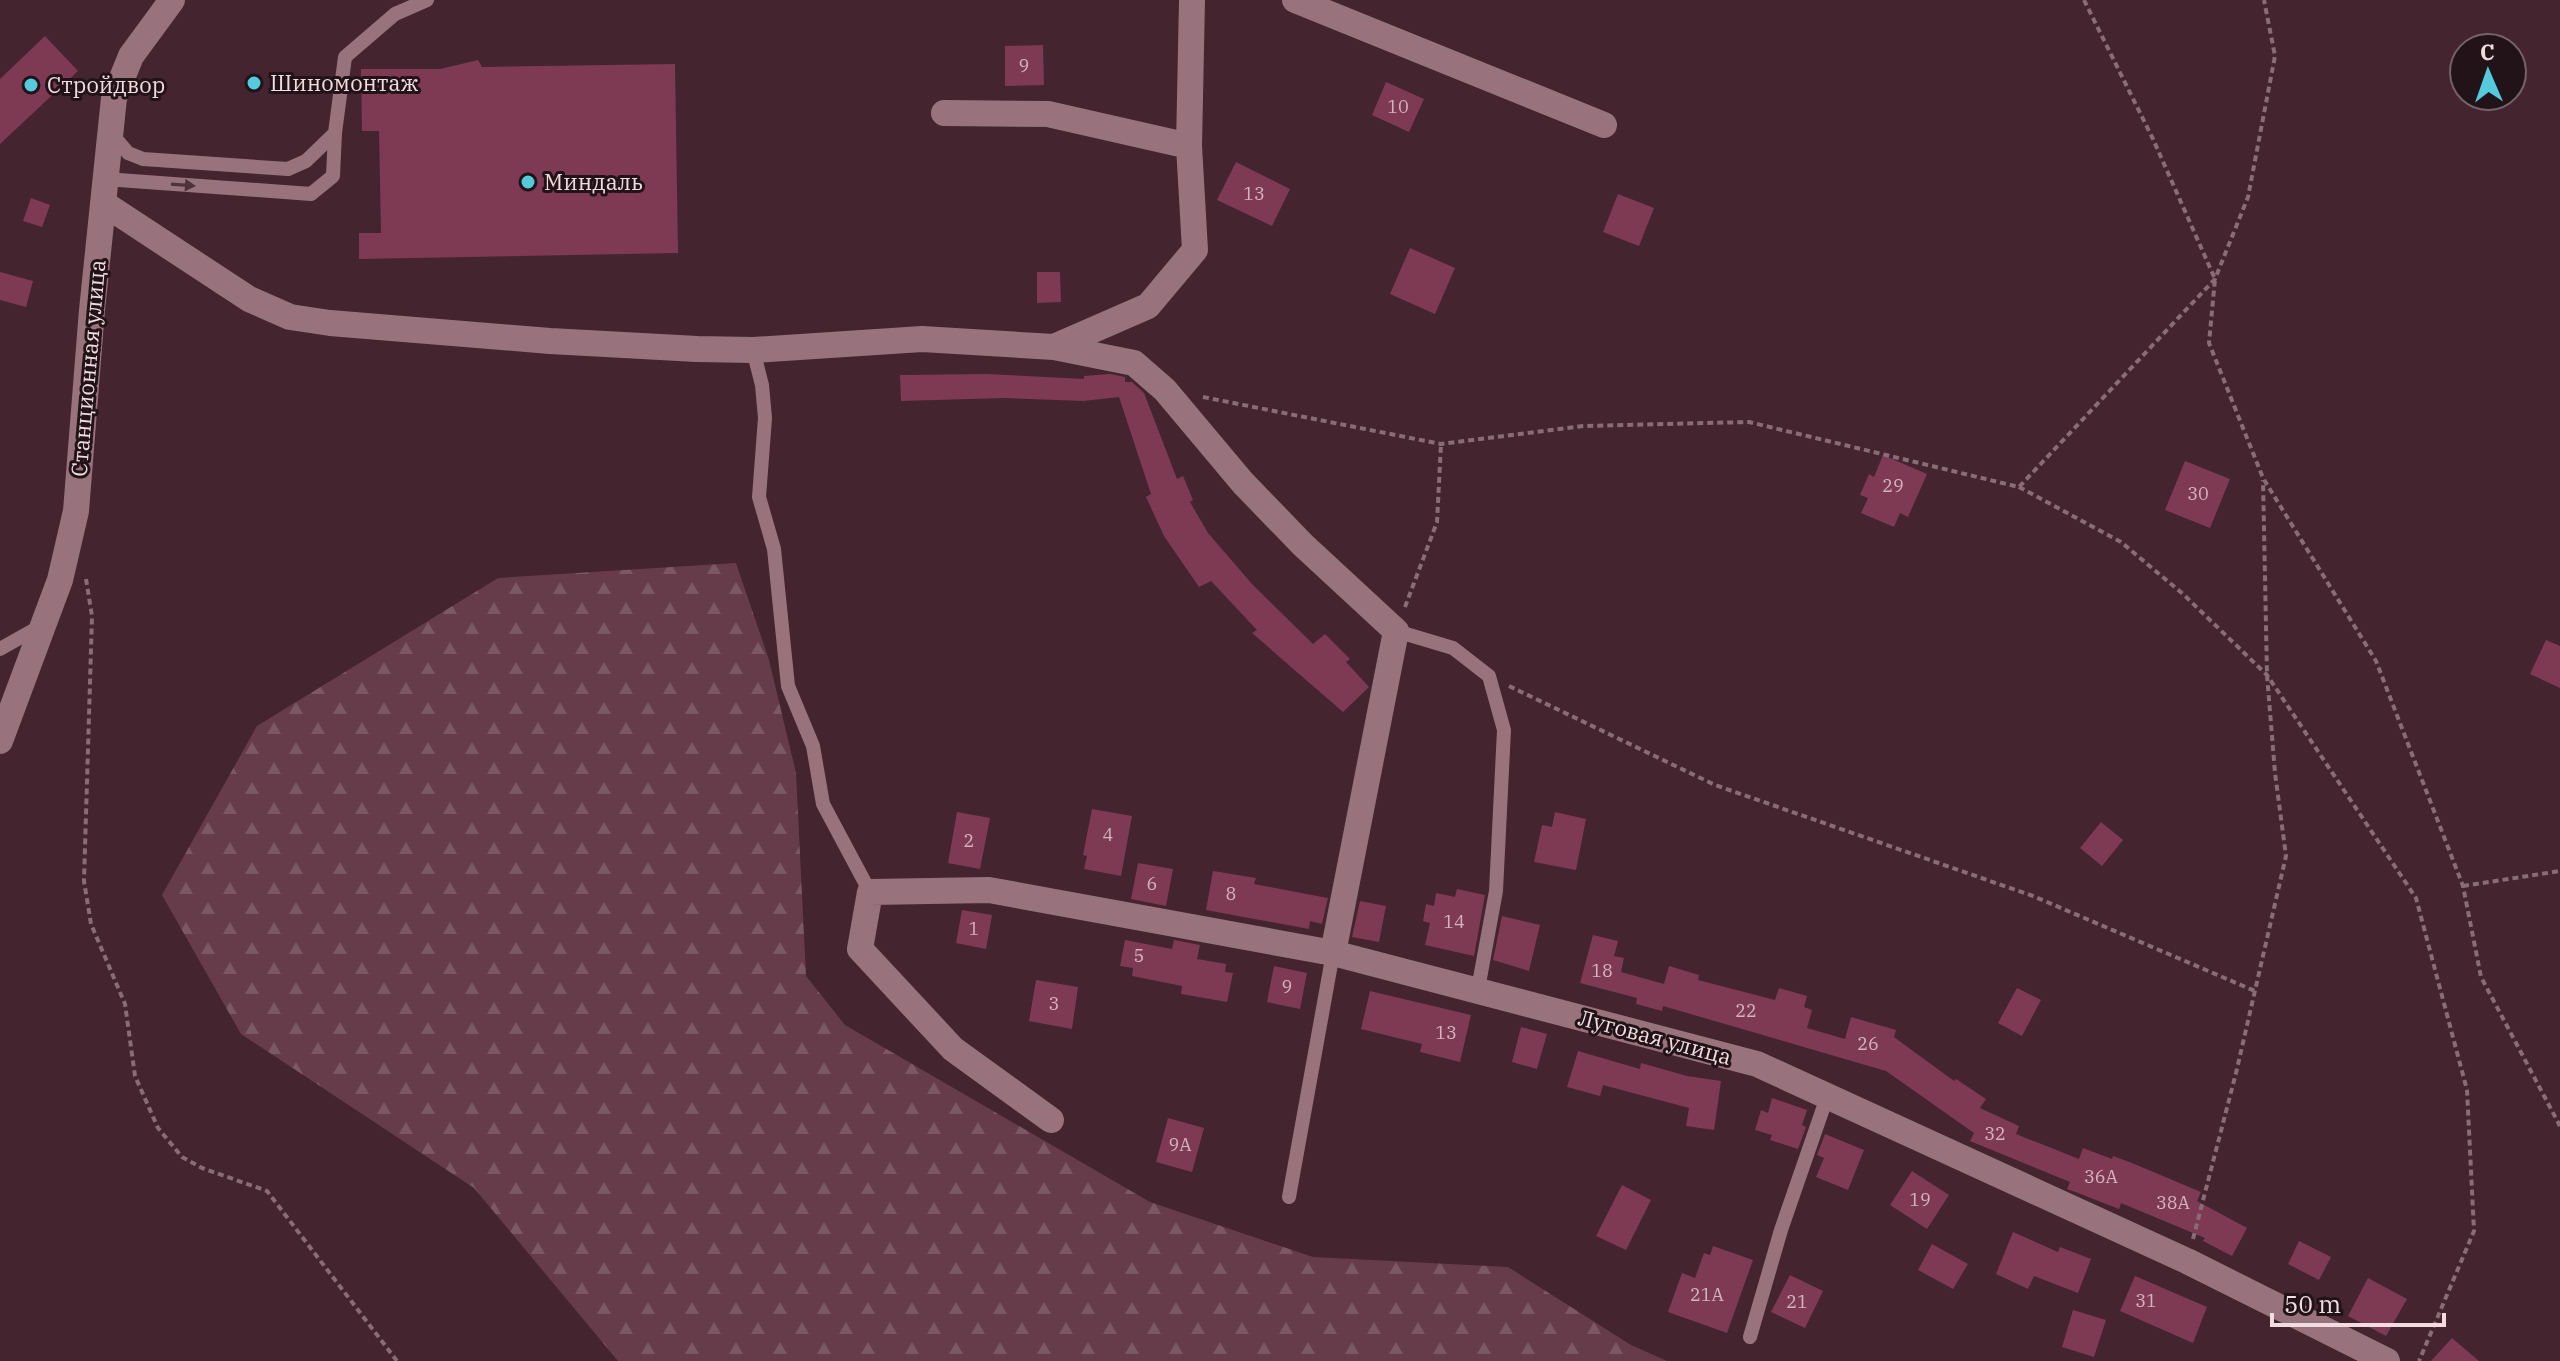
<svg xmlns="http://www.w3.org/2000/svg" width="2560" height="1361" font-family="'IBM Plex Serif',serif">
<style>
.forest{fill:url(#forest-firs)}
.building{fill:#7f3a53}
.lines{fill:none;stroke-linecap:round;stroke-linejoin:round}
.path{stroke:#886d76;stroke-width:4;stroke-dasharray:6 4;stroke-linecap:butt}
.service{stroke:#98737e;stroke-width:14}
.minor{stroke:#98737e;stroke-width:26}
.oneway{fill:#4b353b}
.poi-dot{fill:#54cadc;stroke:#211317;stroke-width:3}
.labels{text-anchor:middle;stroke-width:6;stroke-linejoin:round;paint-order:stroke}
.number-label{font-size:18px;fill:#d4b4be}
.poi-label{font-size:22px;fill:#f1dce2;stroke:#211317;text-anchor:start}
.street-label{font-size:22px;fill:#f1dce2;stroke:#211317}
</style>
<defs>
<pattern id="forest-firs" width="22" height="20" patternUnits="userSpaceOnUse" patternTransform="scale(2)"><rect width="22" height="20" fill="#663c4a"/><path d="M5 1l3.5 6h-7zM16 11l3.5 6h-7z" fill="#7c5864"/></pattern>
</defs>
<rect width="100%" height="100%" fill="#43242f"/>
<!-- forest -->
<path class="forest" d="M736,563L769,660L796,773L806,976L845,1025L1150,1202L1313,1257L1508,1267L1631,1345L1667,1361H618L474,1188L241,1034L162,895L257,726L498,578Z"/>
<!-- building -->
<path class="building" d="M45,36L78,71L0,144V79Z
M1043,45L1044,85L1005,86V46Z
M478,60L482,67L675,64L678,253L359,259V233H381L379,131H362L361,69H440Z
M1386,82L1424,99L1409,132L1372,115Z
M1236,162L1290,189L1272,226L1217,200Z
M1618,194L1654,208L1639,246L1603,232Z
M31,198L50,205L42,227L23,221Z
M1410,248L1455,268L1435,314L1390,294Z
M0,272L33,281L26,307L0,300Z
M1037,272H1060L1061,302L1037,303Z
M987,374L1084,379V376L1110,374L1125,377V382H1132L1144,393L1177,479L1183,476L1193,500L1190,502L1208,533L1252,584L1313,644L1325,634L1350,659L1346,662L1369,687L1343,712L1252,633L1257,630L1211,581L1199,587L1164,536L1146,497L1151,494L1119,397L1083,401L1005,398L901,401L900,375Z
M1883,455L1927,474L1908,517L1900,513L1894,527L1861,513L1868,498L1860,495L1869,474L1874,477Z
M2185,461L2230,479L2210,528L2165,510Z
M2546,640L2560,646V688L2530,674Z
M1092,809L1132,816L1121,876L1084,869L1087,856L1083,855Z
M957,812L990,818L980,869L948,863Z
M1555,812L1586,819L1576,870L1534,862L1542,825L1552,827Z
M2101,822L2123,840L2102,866L2080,848Z
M1138,863L1173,869L1166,906L1131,899Z
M1213,871L1256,878L1254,884L1328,898L1322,924L1310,921L1309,929L1206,910Z
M1457,889L1485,895L1474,956L1425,945L1430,923L1423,921L1426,904L1434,906L1436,893L1455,897Z
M1360,901L1386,906L1379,942L1352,937Z
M962,910L992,915L986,949L956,943Z
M1502,916L1540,925L1529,971L1493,960Z
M1593,935L1618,941L1614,956L1624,958L1621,972L1664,984L1669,966L1699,975L1698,980L1775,1000L1779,988L1807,996L1804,1007L1812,1010L1807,1028L1845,1039L1851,1017L1896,1030L1894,1037L1954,1081L1956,1079L1986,1099L1980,1108L2019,1126L2016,1134L2079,1159L2083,1148L2112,1159L2113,1156L2132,1163L2201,1192L2197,1201L2247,1228L2232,1256L2203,1241L2205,1238L2121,1203L2119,1209L2078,1193L2067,1189L2070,1182L1970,1141L1974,1133L1886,1071L1663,1006L1662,1011L1636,1004L1637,998L1580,983Z
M1125,940L1172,949L1174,940L1200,945L1197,959L1226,964L1225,972L1233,973L1227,1002L1181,994L1182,986L1132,976L1133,968L1120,966Z
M1274,966L1307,973L1300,1009L1267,1002Z
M1036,980L1078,987L1072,1029L1029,1021Z
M2017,988L2041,1000L2022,1036L1998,1023Z
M1370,991L1471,1015L1460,1062L1420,1052L1422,1044L1361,1029Z
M1521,1027L1547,1034L1537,1069L1512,1062Z
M1578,1051L1640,1069L1641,1063L1687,1076L1721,1081L1714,1130L1686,1126L1689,1108L1603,1085L1600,1096L1567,1087Z
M1772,1098L1807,1110L1802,1125L1806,1127L1798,1149L1770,1140L1772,1135L1755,1130L1761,1110L1768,1113Z
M1168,1118L1204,1128L1192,1172L1156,1162Z
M1825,1134L1864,1150L1848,1190L1816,1177L1824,1158L1817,1155Z
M1912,1171L1949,1195L1927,1229L1890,1205Z
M1622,1185L1651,1200L1626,1250L1596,1236Z
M2013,1232L2058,1252L2060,1247L2091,1259L2078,1293L2034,1276L2028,1289L1996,1274Z
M2299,1241L2331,1257L2319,1280L2288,1264Z
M1932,1244L1968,1264L1953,1289L1918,1270Z
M1713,1246L1753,1260L1727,1333L1668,1312L1682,1273L1695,1278L1704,1253L1710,1255Z
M1790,1275L1823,1291L1805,1328L1771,1312Z
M2135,1276L2207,1307L2193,1343L2120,1311Z
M2368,1278L2407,1299L2386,1336L2348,1316Z
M2073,1310L2106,1320L2094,1357L2062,1347Z
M2452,1338L2479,1361H2431Z"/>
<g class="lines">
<!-- path -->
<path class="path" d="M2084,0L2153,139L2215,279L2209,343L2263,478L2376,661L2463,886L2481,977L2560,1126
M1203,397L1441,444L1583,426L1749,422L2019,487L2215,279L2248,197L2275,56L2264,0
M2019,487L2121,542L2183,594L2267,675L2416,898L2467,1090L2474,1231L2419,1361
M86,579L92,616L84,881L91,924L125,1004L135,1076L158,1128L182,1157L202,1168L267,1191L397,1361
M1405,607L1437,522L1441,444
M1509,686L1715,785L2033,896L2255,991
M2463,886L2560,871
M2193,1239L2236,1073L2286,856L2275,773L2267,675L2263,480"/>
<!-- service -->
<path class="service" d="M111,133L128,153L143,159L288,169L306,161L335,133
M105,179L311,194L333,176L335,133L345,57L395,14L427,0
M753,350L762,385L765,418L759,497L774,549L788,686L813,746L823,804L870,892
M1396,631L1453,648L1489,676L1504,730L1496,891L1478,989
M0,649L39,627
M1289,1197L1333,953
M1750,1337L1781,1230L1827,1097"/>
<!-- minor -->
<path class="minor" d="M1295,0L1604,125
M944,113L1048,114L1189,146
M103,203L249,299L290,317L330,323L550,341L697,349L753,350L922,339L1054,347L1134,363L1165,390L1243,483L1303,545L1396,631L1333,953
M1054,347L1148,306L1195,250L1189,146L1192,0
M0,741L60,580L76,511L92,310L114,98L131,56L172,0
M1051,1120L953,1049L860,949L870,892L989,890L1333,953L1757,1064L2187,1261L2387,1361"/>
</g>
<!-- one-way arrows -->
<defs><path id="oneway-solid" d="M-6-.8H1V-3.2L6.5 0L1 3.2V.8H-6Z" transform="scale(2)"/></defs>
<use class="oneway" href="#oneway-solid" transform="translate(183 185) rotate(4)"/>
<!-- markers -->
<g class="poi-dot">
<circle cx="254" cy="83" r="8"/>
<circle cx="31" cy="85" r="8"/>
<circle cx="528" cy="182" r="8"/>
</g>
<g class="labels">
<!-- number labels -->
<g class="number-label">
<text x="1024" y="72">9</text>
<text x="1398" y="113">10</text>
<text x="1254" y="200">13</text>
<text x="1893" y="492">29</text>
<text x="2198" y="500">30</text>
<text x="1108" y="841">4</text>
<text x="969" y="847">2</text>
<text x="1152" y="890">6</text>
<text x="1231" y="900">8</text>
<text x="1454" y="928">14</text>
<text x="974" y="935">1</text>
<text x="1139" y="962">5</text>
<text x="1602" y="977">18</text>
<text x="1287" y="993">9</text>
<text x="1054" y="1010">3</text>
<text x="1746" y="1017">22</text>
<text x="1446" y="1039">13</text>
<text x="1868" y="1050">26</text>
<text x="1995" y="1140">32</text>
<text x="1180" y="1151">9А</text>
<text x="2101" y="1183">36А</text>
<text x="1920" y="1206">19</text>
<text x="2173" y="1209">38А</text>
<text x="1707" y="1301">21А</text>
<text x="2146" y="1307">31</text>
<text x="1797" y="1308">21</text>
</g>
<!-- poi labels -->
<g class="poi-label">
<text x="270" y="91">Шиномонтаж</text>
<text x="47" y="93">Стройдвор</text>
<text x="544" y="190">Миндаль</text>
</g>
<!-- street labels -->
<g class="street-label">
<text transform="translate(88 368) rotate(-85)" y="8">Станционная улица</text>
<text transform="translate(1655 1037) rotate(15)" y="8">Луговая улица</text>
</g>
</g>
<!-- north arrow -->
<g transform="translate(2488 72) rotate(358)"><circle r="38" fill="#211317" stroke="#746368" stroke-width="2"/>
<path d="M0-6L14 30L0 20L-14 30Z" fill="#54cadc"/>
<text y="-12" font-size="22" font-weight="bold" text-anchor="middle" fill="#f1dce2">С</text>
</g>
<!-- scale -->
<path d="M2272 1313v12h172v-12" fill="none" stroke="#f1dce2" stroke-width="4"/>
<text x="2284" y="1313" font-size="24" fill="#f1dce2" stroke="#211317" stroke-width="6" paint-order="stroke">50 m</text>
</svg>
